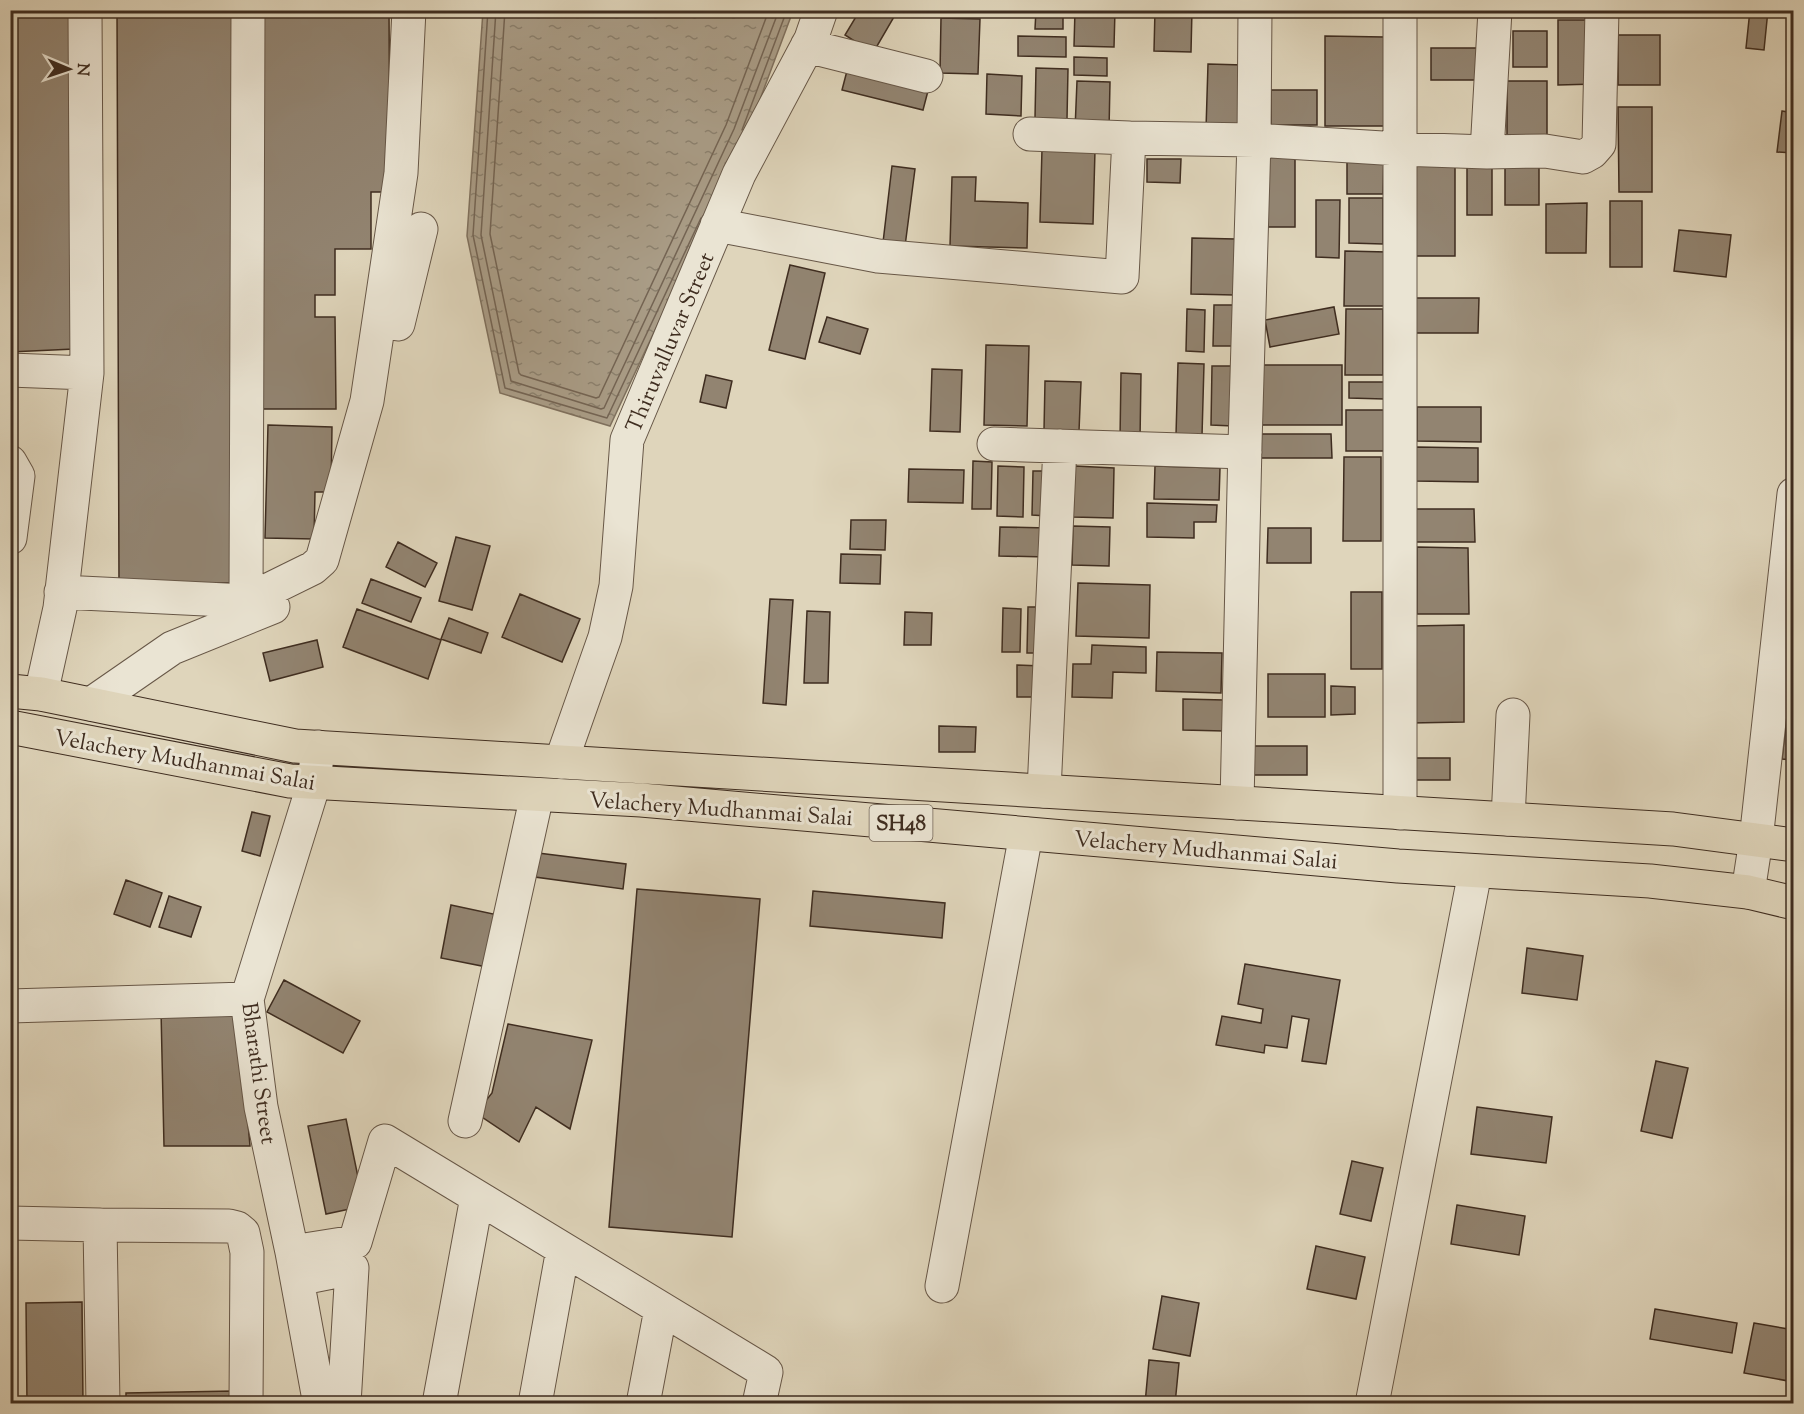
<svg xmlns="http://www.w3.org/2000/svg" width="1804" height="1414" font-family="'Sorts Mill Goudy',serif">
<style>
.water{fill:url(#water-ripples);stroke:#7f705d;stroke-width:1.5}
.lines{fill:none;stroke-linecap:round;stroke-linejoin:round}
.shore{stroke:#746453;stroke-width:1.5}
.building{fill:#928471;stroke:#3f2d20;stroke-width:1.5}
.minor-casing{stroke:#675747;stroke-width:35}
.major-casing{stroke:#3f2d20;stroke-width:35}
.minor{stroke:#eae4d3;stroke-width:33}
.major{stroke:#dfd5bb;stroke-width:33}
.labels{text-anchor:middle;stroke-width:6;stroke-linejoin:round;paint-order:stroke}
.shield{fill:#eae4d3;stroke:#726456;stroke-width:1.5}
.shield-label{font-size:21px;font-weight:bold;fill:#3f2d20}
.street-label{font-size:22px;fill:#3f2d20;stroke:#eae4d3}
</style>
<defs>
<pattern id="water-ripples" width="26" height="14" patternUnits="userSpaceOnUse" patternTransform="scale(1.5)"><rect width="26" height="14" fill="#a99c86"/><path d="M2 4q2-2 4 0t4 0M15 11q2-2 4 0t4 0" fill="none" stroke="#8b806d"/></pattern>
</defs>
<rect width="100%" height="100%" fill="#dfd5bb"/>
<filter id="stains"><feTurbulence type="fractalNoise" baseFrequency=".00333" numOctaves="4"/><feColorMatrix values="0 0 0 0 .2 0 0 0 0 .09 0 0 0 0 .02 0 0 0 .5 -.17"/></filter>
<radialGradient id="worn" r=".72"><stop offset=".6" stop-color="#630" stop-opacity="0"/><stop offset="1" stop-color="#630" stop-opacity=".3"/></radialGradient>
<!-- water -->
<path class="water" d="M483,11H793L747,134L610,426L500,393L467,236Z"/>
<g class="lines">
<!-- shore -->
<path class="shore" d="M488,10L473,235L505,388L607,418L701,218
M496,10L481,235L511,381L601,409L604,408L734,129L779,10
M505,10L490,234L519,373L521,375L596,398L599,397L726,125L769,10
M742,130L787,10"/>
</g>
<!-- building -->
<path class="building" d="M10,10H72L74,349L10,352Z
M117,10H240L242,583H119Z
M259,10H389L390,192H371V249H335V295H315V317H335L336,409H260Z
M860,10H898L873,53L845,35Z
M1036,10H1063V29H1035Z
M1075,10H1115L1114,47L1074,46Z
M1155,10H1192L1191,52L1154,51Z
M1648,10H1678V15H1649Z
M1750,10H1768L1764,50L1746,48Z
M941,18L980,19L978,74L940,73Z
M1558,20H1597L1596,84L1558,85Z
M1513,31H1547V67H1513Z
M1618,35H1660V85H1618Z
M1018,36L1066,37V57L1018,56Z
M1325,36L1384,37V126H1325Z
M1431,48H1488V80H1431Z
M1074,57L1107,58V76L1074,75Z
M1208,64L1243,65L1241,129H1206Z
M848,67L929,87L923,110L842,90Z
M1036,68L1068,69L1067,119L1035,118Z
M987,74L1022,76L1021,116L986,114Z
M1077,81L1110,82L1109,130H1075Z
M1507,81H1547V135H1507Z
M1271,90H1317V125H1271Z
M1618,107H1652V192H1619Z
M1782,111L1794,113V153L1777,152Z
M1268,148H1295V227H1268Z
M1042,149L1095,150L1093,224L1040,222Z
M1347,156H1384L1383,194H1347Z
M1505,158H1539V205H1505Z
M1147,159H1181L1180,183L1147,182Z
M1467,159H1492V215H1467Z
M1411,165H1455V256H1411Z
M892,166L915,169L904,254L882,251Z
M952,177H976L975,201L1028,203L1027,248L950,246Z
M1349,198H1383V244L1349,243Z
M1316,200H1340L1339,258L1316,257Z
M1610,201H1642V267H1610Z
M1587,203L1586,253H1546V204Z
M1679,230L1731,235L1726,277L1674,271Z
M1192,238L1235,239L1234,295L1191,294Z
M1345,251L1387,252L1386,306H1344Z
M790,265L825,273L805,359L769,350Z
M1414,298H1479L1478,333H1414Z
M1214,305H1237L1236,346H1213Z
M1334,307L1339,334L1270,347L1265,320Z
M1187,309L1205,310L1204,352L1186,351Z
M1346,309H1383V375H1345Z
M827,317L868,329L860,354L819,342Z
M986,345L1029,346L1027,426L984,425Z
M1178,363L1204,364L1202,436L1176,435Z
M1255,365H1342V425H1255Z
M1212,366H1235L1233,426L1211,425Z
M932,369L962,370L960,432L930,431Z
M1121,373L1141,374L1140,440L1120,439Z
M706,375L732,381L726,408L700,402Z
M1045,381L1081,382L1079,431L1044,430Z
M1349,382H1384V399L1349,398Z
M1417,407H1481V442L1417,441Z
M1346,410H1385V451H1346Z
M268,425L332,427L331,492H315L314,539L265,538Z
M1254,434H1331L1332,458H1254Z
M1416,447L1478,448V482L1416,481Z
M1344,457H1381V541H1343Z
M973,461L992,462L991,509H972Z
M998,466L1024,467L1023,517L997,516Z
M1075,466L1114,468L1113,518L1073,517Z
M1155,466L1220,468L1219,500L1154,499Z
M909,469L964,470L963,503L908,502Z
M1033,471H1048L1047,516L1032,515Z
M1147,503L1217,505L1216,522H1194V538L1147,537Z
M1411,509H1474L1475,542H1411Z
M851,520H886L885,550L850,549Z
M1073,526L1110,527L1109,566L1072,565Z
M1000,527L1048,528L1047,557L999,556Z
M1268,528H1311V563H1267Z
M456,537L490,546L472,610L439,601Z
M398,542L437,563L425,587L386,567Z
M1417,547L1468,548L1469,614H1417Z
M841,554L881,555L880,584L840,583Z
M371,579L421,598L411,622L362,603Z
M1078,583L1150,585L1149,638L1076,636Z
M1351,592H1382V669H1351Z
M520,594L580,619L562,662L502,637Z
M770,599L793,600L786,705L763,703Z
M1028,607H1045L1044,653H1027Z
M1003,608L1021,609L1020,652H1002Z
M357,609L441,640L428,679L343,647Z
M807,611L830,612L828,683H804Z
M905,612L932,613L931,645H904Z
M449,618L488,633L481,653L441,639Z
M1464,625V722L1411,723L1412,626Z
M317,640L323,667L270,681L263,653Z
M1092,645L1146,647V673L1113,672L1112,698L1072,697L1073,664H1091Z
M1157,652L1222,653L1221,693L1156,691Z
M1017,665L1042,666V697H1017Z
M1268,674H1325V717H1268Z
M1331,686L1355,687V714L1331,715Z
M1183,699L1224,700V731L1183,730Z
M1786,723L1794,724V760L1782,759Z
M939,726L976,727L975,752H939Z
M1248,746H1307V775H1248Z
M1412,758H1450V780H1412Z
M252,812L270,816L260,856L242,851Z
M538,853L626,864L623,889L535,877Z
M126,880L162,893L150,927L114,914Z
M637,889L760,899L732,1237L609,1227Z
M813,891L945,903L942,938L810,926Z
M169,896L201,907L191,937L159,927Z
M451,905L498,915L487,967L441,958Z
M1527,948L1583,956L1577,1000L1522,993Z
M1245,964L1340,980L1326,1064L1302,1061L1309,1019L1292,1016L1287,1048L1265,1045L1264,1053L1216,1045L1222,1016L1261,1023L1263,1009L1238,1004Z
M284,980L360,1021L343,1053L267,1012Z
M238,1009L250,1146H164L161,1011Z
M508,1024L592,1040L570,1129L536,1107L519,1142L476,1113L492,1093Z
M1656,1061L1688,1068L1672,1138L1641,1131Z
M1477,1107L1552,1117L1546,1163L1471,1154Z
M346,1119L364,1206L326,1214L308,1126Z
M1352,1161L1383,1168L1371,1221L1340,1214Z
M1457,1205L1525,1216L1519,1255L1451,1244Z
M1316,1246L1365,1257L1356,1299L1307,1289Z
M1162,1296L1199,1303L1190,1356L1153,1349Z
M82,1302L83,1404H27L26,1303Z
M1655,1309L1737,1323L1732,1353L1650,1339Z
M1754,1323L1794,1330V1382L1744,1373Z
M1149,1360L1179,1363L1175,1404H1145Z
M233,1391V1404H126V1393Z"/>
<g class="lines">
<!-- minor casing -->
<g class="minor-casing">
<path id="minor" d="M807,46L926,76
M1030,134L1129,138L1254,140L1399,149L1487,152L1545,151L1583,157L1592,152L1599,144L1602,10
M1487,152L1495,10
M717,225L878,256L1122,277L1129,138
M398,324L421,229
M10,370L87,373
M994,444L1245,452
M10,462L18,476L10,538
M61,592L246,601L248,10
M246,601L313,568L322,560L367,401L401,173L409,10
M41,694L60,608L87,373L85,10
M91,704L172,648L273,607
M318,747L314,783L247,999L261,1107L292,1252L318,1394L322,1404
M561,762L605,637L616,586L627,440L739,174L811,39L821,10
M1044,791L1060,446
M1237,803L1245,444L1254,140L1255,10
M1400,813V10
M1508,819L1513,715
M1748,892L1756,840L1794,494
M10,1006L247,999
M465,1121L537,795
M10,1223L100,1225L103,1404
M100,1225L229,1226L237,1228L243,1233L247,1252L246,1404
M292,1252L355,1242L385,1141L766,1372L759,1404
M297,1279L352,1268L344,1404
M942,1286L1026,834
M439,1404L477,1197
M535,1404L563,1249
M643,1404L661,1309
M1372,1404L1475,872"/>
</g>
<!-- major casing -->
<g class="major-casing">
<path id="major" d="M10,691L41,694L295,746L1673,829L1794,845
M10,727L290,781L641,800L1398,866L1650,881L1748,892L1794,903"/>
</g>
<!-- minor -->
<use href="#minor" class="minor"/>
<!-- major -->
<use href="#major" class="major"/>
</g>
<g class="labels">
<!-- shield labels -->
<rect class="shield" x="869.5" y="805" width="63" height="36" rx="4.5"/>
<g class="shield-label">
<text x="901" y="830">SH48</text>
</g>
<!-- street labels -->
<g class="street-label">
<text transform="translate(669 342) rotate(-67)" y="8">Thiruvalluvar Street</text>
<text transform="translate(185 759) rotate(10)" y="8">Velachery Mudhanmai Salai</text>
<text transform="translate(721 808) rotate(4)" y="8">Velachery Mudhanmai Salai</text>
<text transform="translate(1206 849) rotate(5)" y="8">Velachery Mudhanmai Salai</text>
<text transform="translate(260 1073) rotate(82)" y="8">Bharathi Street</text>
</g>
</g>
<!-- margin -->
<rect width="1804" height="1414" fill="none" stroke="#dfd5bb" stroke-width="36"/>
<rect x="12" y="12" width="1780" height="1390" fill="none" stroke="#3f2d20" stroke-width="3"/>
<rect x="18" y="18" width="1768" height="1378" fill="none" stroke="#3f2d20" stroke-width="1.5"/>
<!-- north arrow -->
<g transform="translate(69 69) rotate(92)" stroke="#eae4d3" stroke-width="4.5" paint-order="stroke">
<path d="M0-4.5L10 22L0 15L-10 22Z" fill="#3f2d20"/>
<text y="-9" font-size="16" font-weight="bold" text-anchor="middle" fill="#3f2d20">N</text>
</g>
<rect width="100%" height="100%" filter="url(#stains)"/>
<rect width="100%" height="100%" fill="url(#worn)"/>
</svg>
